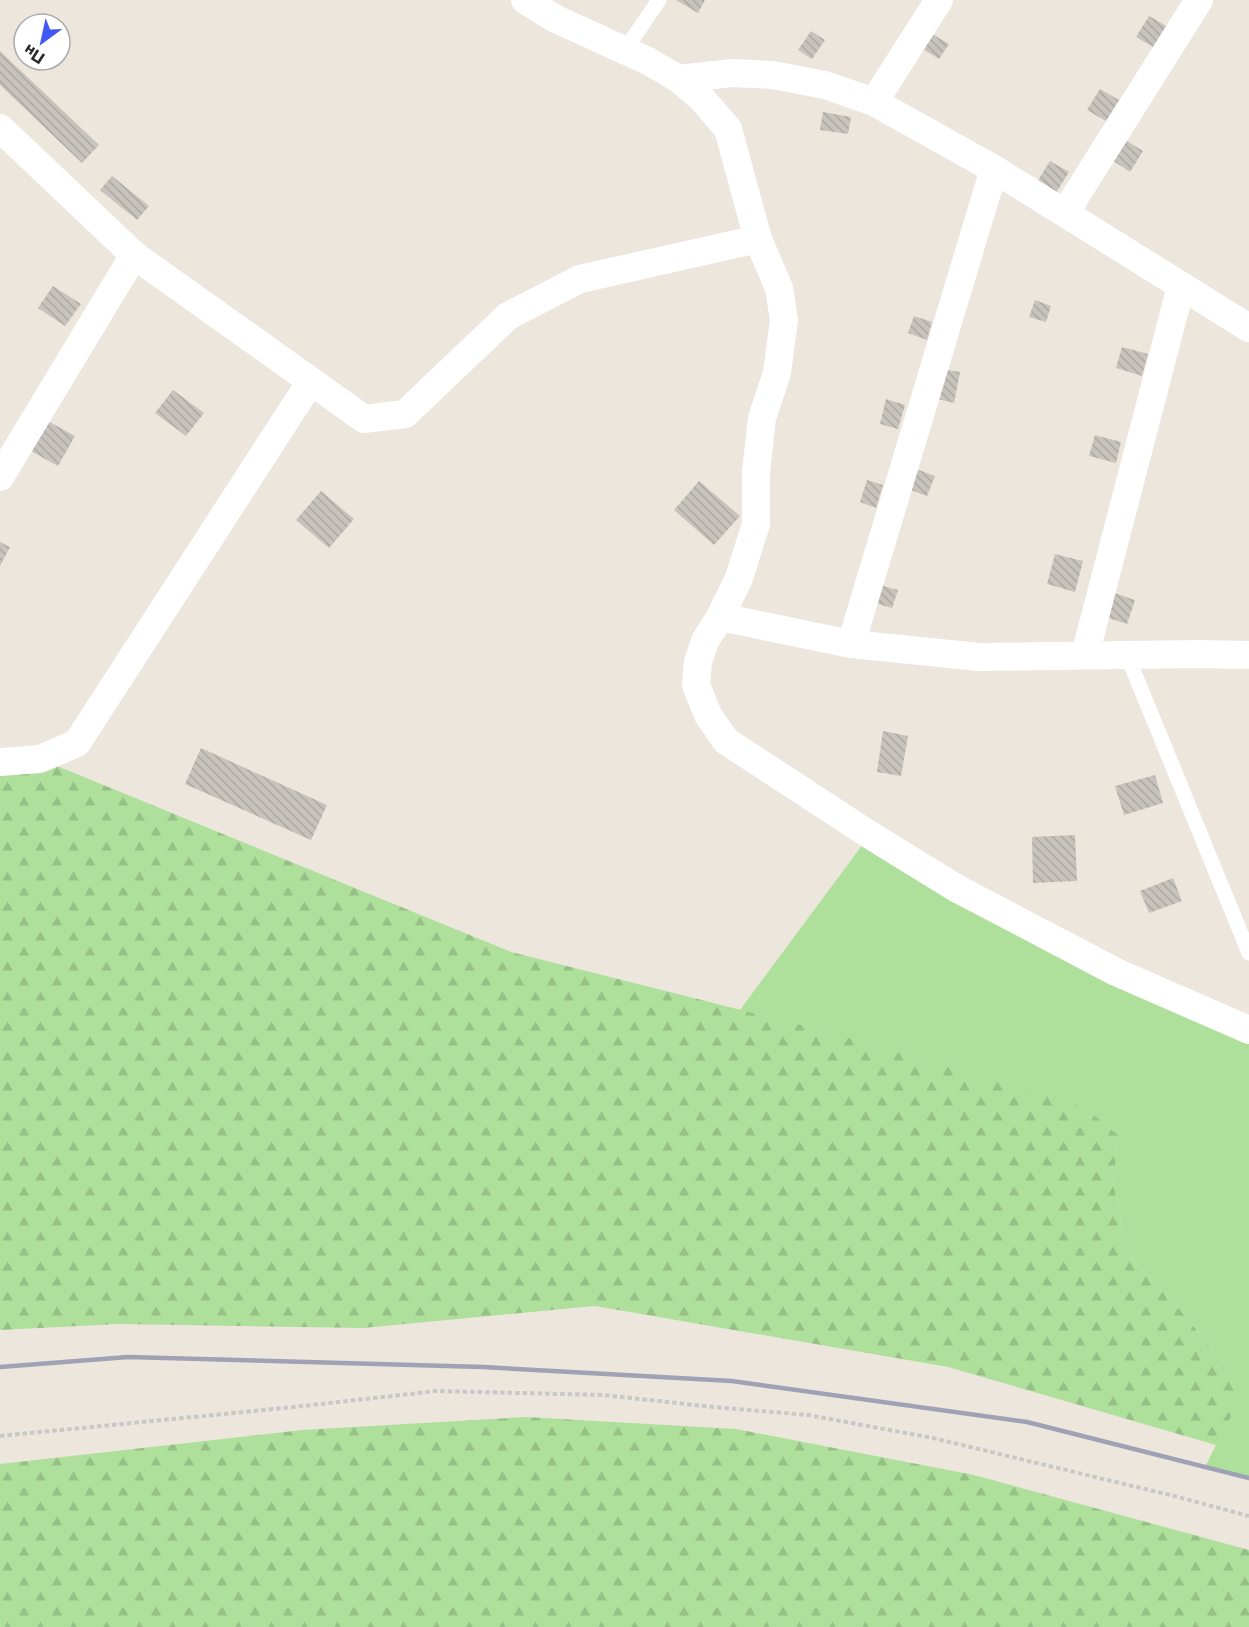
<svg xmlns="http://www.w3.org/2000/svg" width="1249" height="1627" font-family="Commissioner,sans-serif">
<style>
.grass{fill:#aee09b}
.forest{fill:url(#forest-firs)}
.building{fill:url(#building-back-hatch)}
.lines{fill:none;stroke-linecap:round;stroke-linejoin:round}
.path{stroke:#c8c8c8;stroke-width:4;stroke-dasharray:4.5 3;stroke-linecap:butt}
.lane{stroke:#fff;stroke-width:15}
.street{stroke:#fff;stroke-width:28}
.rail{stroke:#9fa1b4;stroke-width:4.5}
</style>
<defs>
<pattern id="forest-firs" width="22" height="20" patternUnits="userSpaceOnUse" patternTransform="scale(1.5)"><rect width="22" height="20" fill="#aee09b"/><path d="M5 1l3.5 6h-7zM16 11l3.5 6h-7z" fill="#96c086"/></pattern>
<pattern id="building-back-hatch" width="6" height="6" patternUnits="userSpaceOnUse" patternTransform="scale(1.5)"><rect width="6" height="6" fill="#c7c3bc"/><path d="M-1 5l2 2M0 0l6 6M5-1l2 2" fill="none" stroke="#aba8a2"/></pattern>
</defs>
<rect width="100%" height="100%" fill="#ece6dc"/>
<!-- grass -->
<path class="grass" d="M863,844L1249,1041V1478L1205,1467L1236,1405L1229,1370L1176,1305L1129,1257L1113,1182L1119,1136L829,1032L740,1010Z"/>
<!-- forest -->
<path class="forest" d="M40,759L511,952L829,1032L1084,1107L1119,1136L1113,1182L1129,1257L1176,1305L1229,1370L1237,1405L1216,1445L948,1367L595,1306L363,1328L118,1324L0,1330V762Z
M526,1417L736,1429L974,1475L1249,1550V1627H0V1464L302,1430Z"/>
<!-- building -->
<path class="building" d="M676,0H705L698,13Z
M1149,16L1168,27L1155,48L1136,37Z
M811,31L825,40L812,59L798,50Z
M932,34L949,44L939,59L923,49Z
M0,51L99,145L82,163L0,85Z
M1100,89L1119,100L1106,121L1087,110Z
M823,112L851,117L848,134L820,130Z
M1124,139L1143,151L1130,172L1112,160Z
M1050,161L1069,172L1056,193L1037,182Z
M112,176L149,206L137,220L100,190Z
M53,286L81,304L65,326L38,308Z
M1035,300L1051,306L1046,322L1029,317Z
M914,316L932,322L927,340L908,333Z
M1122,347L1148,354L1142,376L1116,368Z
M943,369L960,372L954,403L937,399Z
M173,390L204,413L186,436L155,413Z
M886,399L905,405L898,429L880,424Z
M46,420L75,436L58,466L29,450Z
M1095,435L1121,442L1116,463L1089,456Z
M916,469L935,476L927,496L908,489Z
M867,480L883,485L876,508L860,502Z
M699,481L740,516L714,545L674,510Z
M321,491L354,519L329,548L296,520Z
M0,542L10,547L0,566Z
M1055,554L1083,561L1075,592L1047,584Z
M880,585L898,590L892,608L875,603Z
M1108,591L1135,600L1127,624L1100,615Z
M883,731L908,736L901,776L877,772Z
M201,748L327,805L311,840L185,784Z
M1155,775L1163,803L1124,815L1115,786Z
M1075,835L1077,881L1033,883L1032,837Z
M1173,878L1182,901L1149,913L1140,891Z"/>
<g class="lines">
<!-- path -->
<path class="path" d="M0,1436L294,1407L436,1391L604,1395L713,1407L808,1415L933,1438L1174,1496L1249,1516"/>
<!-- lane -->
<path class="lane" d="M625,50L659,0
M1127,655L1249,953"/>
<!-- street -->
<path class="street" d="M525,0L556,19L648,61L679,79L702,99L728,129L758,239L779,288L784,320L777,373L762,418L756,472V524L739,578L720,617L705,641L698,662L696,685L708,715L726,741L870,835L956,888L1116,972L1249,1030
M679,79L732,73L773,75L825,85L874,102L994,169L1249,328
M874,102L939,0
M0,128L134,255L364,419L405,414L508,316L580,279L758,239
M1065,213L1199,0
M0,477L134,255
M720,617L851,644L979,657L1199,654L1249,655
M851,644L994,169
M1085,655L1181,286
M0,762L40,759L77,743L311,381"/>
<!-- rail -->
<path class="rail" d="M0,1367L128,1357L483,1367L732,1381L1027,1422L1249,1478"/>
</g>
<!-- north arrow -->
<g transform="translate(42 42) rotate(213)"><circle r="28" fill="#ffffff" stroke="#aaaaaa" stroke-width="1.5"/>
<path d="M0-4.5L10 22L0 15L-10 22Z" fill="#4258f4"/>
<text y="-9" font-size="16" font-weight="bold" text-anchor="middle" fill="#2a2a2a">Пн</text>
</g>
</svg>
